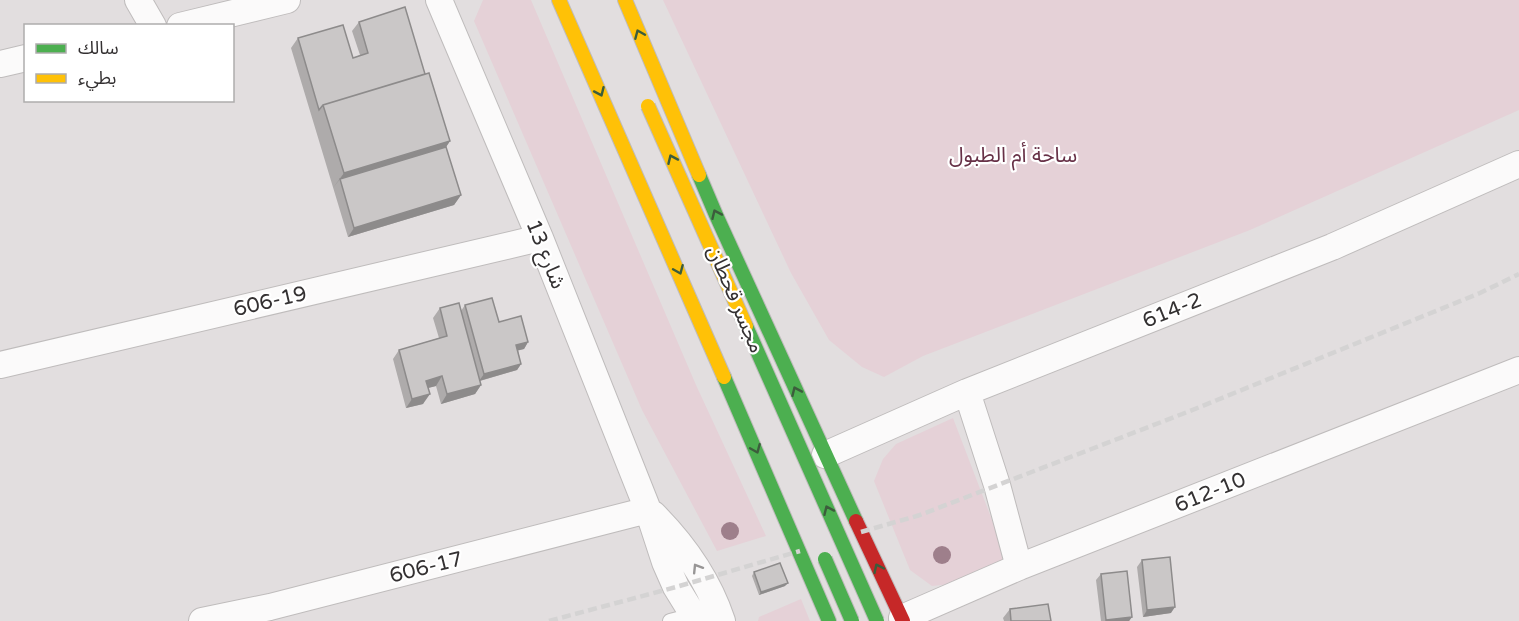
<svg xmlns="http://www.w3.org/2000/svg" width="1519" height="621" font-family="'Varela Round','Noto Sans Arabic',sans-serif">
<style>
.green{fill:#e5d1d7}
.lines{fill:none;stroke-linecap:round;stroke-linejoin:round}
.lane-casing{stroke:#bfbcbc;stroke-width:16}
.street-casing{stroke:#bfbcbc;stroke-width:28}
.fast-casing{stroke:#bfbcbc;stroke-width:16}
.slow-casing{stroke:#bfbcbc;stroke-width:16}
.jam-casing{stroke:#bfbcbc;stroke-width:16}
.lane{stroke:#fbfafa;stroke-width:14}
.street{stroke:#fbfafa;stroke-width:26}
.fast{stroke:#4caf50;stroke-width:14}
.slow{stroke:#ffc107;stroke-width:14}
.jam{stroke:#c62828;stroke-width:14}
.rail{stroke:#d4d3d3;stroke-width:4.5;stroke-dasharray:9 4.5;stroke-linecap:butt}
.fast-bridge-casing{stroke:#bfbcbc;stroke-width:16;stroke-linecap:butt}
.slow-bridge-casing{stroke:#bfbcbc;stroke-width:16;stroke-linecap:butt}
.fast-bridge{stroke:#4caf50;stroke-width:14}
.slow-bridge{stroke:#ffc107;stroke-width:14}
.tree{fill:#9e7f8b}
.wall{fill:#aeabab}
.shaded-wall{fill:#8d8b8b}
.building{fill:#cac7c7;stroke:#8d8b8b;stroke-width:1.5}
.oneway{stroke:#3c5d3c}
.oneway2{stroke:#989696}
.labels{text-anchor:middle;stroke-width:4.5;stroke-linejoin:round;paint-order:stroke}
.park-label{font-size:21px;fill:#673147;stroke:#fff}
.street-label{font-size:21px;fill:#343132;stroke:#fff}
</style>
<rect width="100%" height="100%" fill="#e2dedf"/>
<!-- green -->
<path class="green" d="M483,0H531L696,385L766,536L717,551L642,410L474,21Z
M663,0H1519V110L1250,230L923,356L884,377L862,367L829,340L791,273Z
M953,418L1008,562L961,583L932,586L910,570L874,481L883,459L896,444Z
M801,599L810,621H758L759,617Z"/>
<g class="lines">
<!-- lane casing -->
<g class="lane-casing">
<path id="lane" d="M670,621L693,615"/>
</g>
<!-- street casing -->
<g class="street-casing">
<path id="street" d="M138,0L153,26
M439,0L540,238L648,510L665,562L676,587L697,621
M180,26L287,0
M0,64L26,58
M0,365L540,238
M967,392L997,485L1019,567
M825,455L967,392L1332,247L1519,164
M653,514C684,545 708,579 722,621
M902,618L1019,567L1519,370
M202,621L270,607L648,510"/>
</g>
<!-- fast casing -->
<g class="fast-casing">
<path id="fast" d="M699,175L716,215L856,521
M724,377L829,621"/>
</g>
<!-- slow casing -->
<g class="slow-casing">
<path id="slow" d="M559,0L724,377
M625,0L699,175"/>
</g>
<!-- jam casing -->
<g class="jam-casing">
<path id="jam" d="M856,521L903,621"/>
</g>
<!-- lane -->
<use href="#lane" class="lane"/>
<!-- street -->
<use href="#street" class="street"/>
<!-- fast -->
<use href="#fast" class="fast"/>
<!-- slow -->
<use href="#slow" class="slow"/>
<!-- jam -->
<use href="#jam" class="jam"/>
<!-- rail -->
<path class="rail" d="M861,532L920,515L1190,411L1480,293L1519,274
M549,621L676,587L800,551"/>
<!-- fast-bridge casing -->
<g class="fast-bridge-casing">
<path id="fast-bridge" d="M746,326L877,621
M825,559L852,621"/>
</g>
<!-- slow-bridge casing -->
<g class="slow-bridge-casing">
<path id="slow-bridge" d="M648,106L746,326"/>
</g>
<!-- fast-bridge -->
<use href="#fast-bridge" class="fast-bridge"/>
<!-- slow-bridge -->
<use href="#slow-bridge" class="slow-bridge"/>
</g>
<!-- trees -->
<g class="tree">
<circle cx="730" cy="531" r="9"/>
<circle cx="942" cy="555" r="9"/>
</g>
<!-- wall -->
<path class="wall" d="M359,22L425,74L450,141L446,147L461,195L454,205L348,237L291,48L298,38L353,58L360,55L352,31Z
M465,305L499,322L528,342L524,349L518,350L521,364L517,370L480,381L481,385L475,394L441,404L436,386L428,388L423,404L406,408L393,359L399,350L439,338L433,318L440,308L461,311Z
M1142,560L1171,613L1143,617L1137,567Z
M754,572L785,586L759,595L752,576Z
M1101,574L1132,617L1129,621H1101L1096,580Z
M1010,609L1051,621H1004L1003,618Z"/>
<!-- shaded-wall -->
<path class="shaded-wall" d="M450,141L440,156L340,179L333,188L344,173Z
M461,195L454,205L348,237L354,228Z
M528,342L524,349L512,352L516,345Z
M521,364L517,370L479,381L484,374Z
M442,376L436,386L420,390L426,381Z
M481,385L475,394L441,404L447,394Z
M430,394L423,404L406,408L412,399Z
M788,583L785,586L759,595L761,592Z
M1175,607L1171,613L1143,617L1147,610Z
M1132,617L1129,621H1105L1106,620Z"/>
<!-- building -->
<path class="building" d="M405,7L425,74L323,105L319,110L298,38L343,25L353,58L368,53L359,22Z
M429,73L450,141L344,173L323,105Z
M446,147L461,195L354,228L340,179Z
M492,298L499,322L521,316L528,342L516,345L521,364L484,374L465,305Z
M459,303L481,385L447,394L442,376L426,381L430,394L412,399L399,350L447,336L440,308Z
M1170,557L1175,607L1147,610L1142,560Z
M780,563L788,583L761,592L754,572Z
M1127,571L1132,617L1106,620L1101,574Z
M1048,604L1051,621H1011L1010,609Z"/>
<!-- one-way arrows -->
<defs><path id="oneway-chevron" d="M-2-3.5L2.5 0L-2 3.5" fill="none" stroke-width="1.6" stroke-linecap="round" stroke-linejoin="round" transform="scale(1.5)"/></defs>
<g class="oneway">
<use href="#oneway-chevron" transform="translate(639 34) rotate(-113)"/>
<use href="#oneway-chevron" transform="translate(600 92) rotate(66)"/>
<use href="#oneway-chevron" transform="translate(672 159) rotate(-114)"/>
<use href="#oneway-chevron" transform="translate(716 214) rotate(-114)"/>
<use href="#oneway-chevron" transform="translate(679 270) rotate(67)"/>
<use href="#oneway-chevron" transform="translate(796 391) rotate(-114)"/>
<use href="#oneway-chevron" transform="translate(756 449) rotate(67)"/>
<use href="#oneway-chevron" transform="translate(828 510) rotate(-114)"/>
<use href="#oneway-chevron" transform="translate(878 568) rotate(-115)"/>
</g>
<use class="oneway2" href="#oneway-chevron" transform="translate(697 568) rotate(-122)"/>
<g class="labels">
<!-- park labels -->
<g class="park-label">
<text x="1013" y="162">ساحة أم الطبول</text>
</g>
<!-- street labels -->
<g class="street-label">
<text transform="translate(546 254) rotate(68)" y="7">شارع 13</text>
<text transform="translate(736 299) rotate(67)" y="7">مجسر قحطان</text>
<text transform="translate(270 301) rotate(-13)" y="7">606-19</text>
<text transform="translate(1172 310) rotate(-22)" y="7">614-2</text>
<text transform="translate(1210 492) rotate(-22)" y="7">612-10</text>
<text transform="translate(426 567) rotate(-14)" y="7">606-17</text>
</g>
</g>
<!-- legend -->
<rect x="24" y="24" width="210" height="78" fill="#ffffff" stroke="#aeadad" stroke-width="1.5"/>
<rect x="36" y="44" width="30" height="9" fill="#4caf50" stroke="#aeadad" stroke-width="1.5"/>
<text x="78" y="54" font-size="18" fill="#343132">سالك</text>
<rect x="36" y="74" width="30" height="9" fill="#ffc107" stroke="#aeadad" stroke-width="1.5"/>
<text x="78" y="84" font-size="18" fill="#343132">بطيء</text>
</svg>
